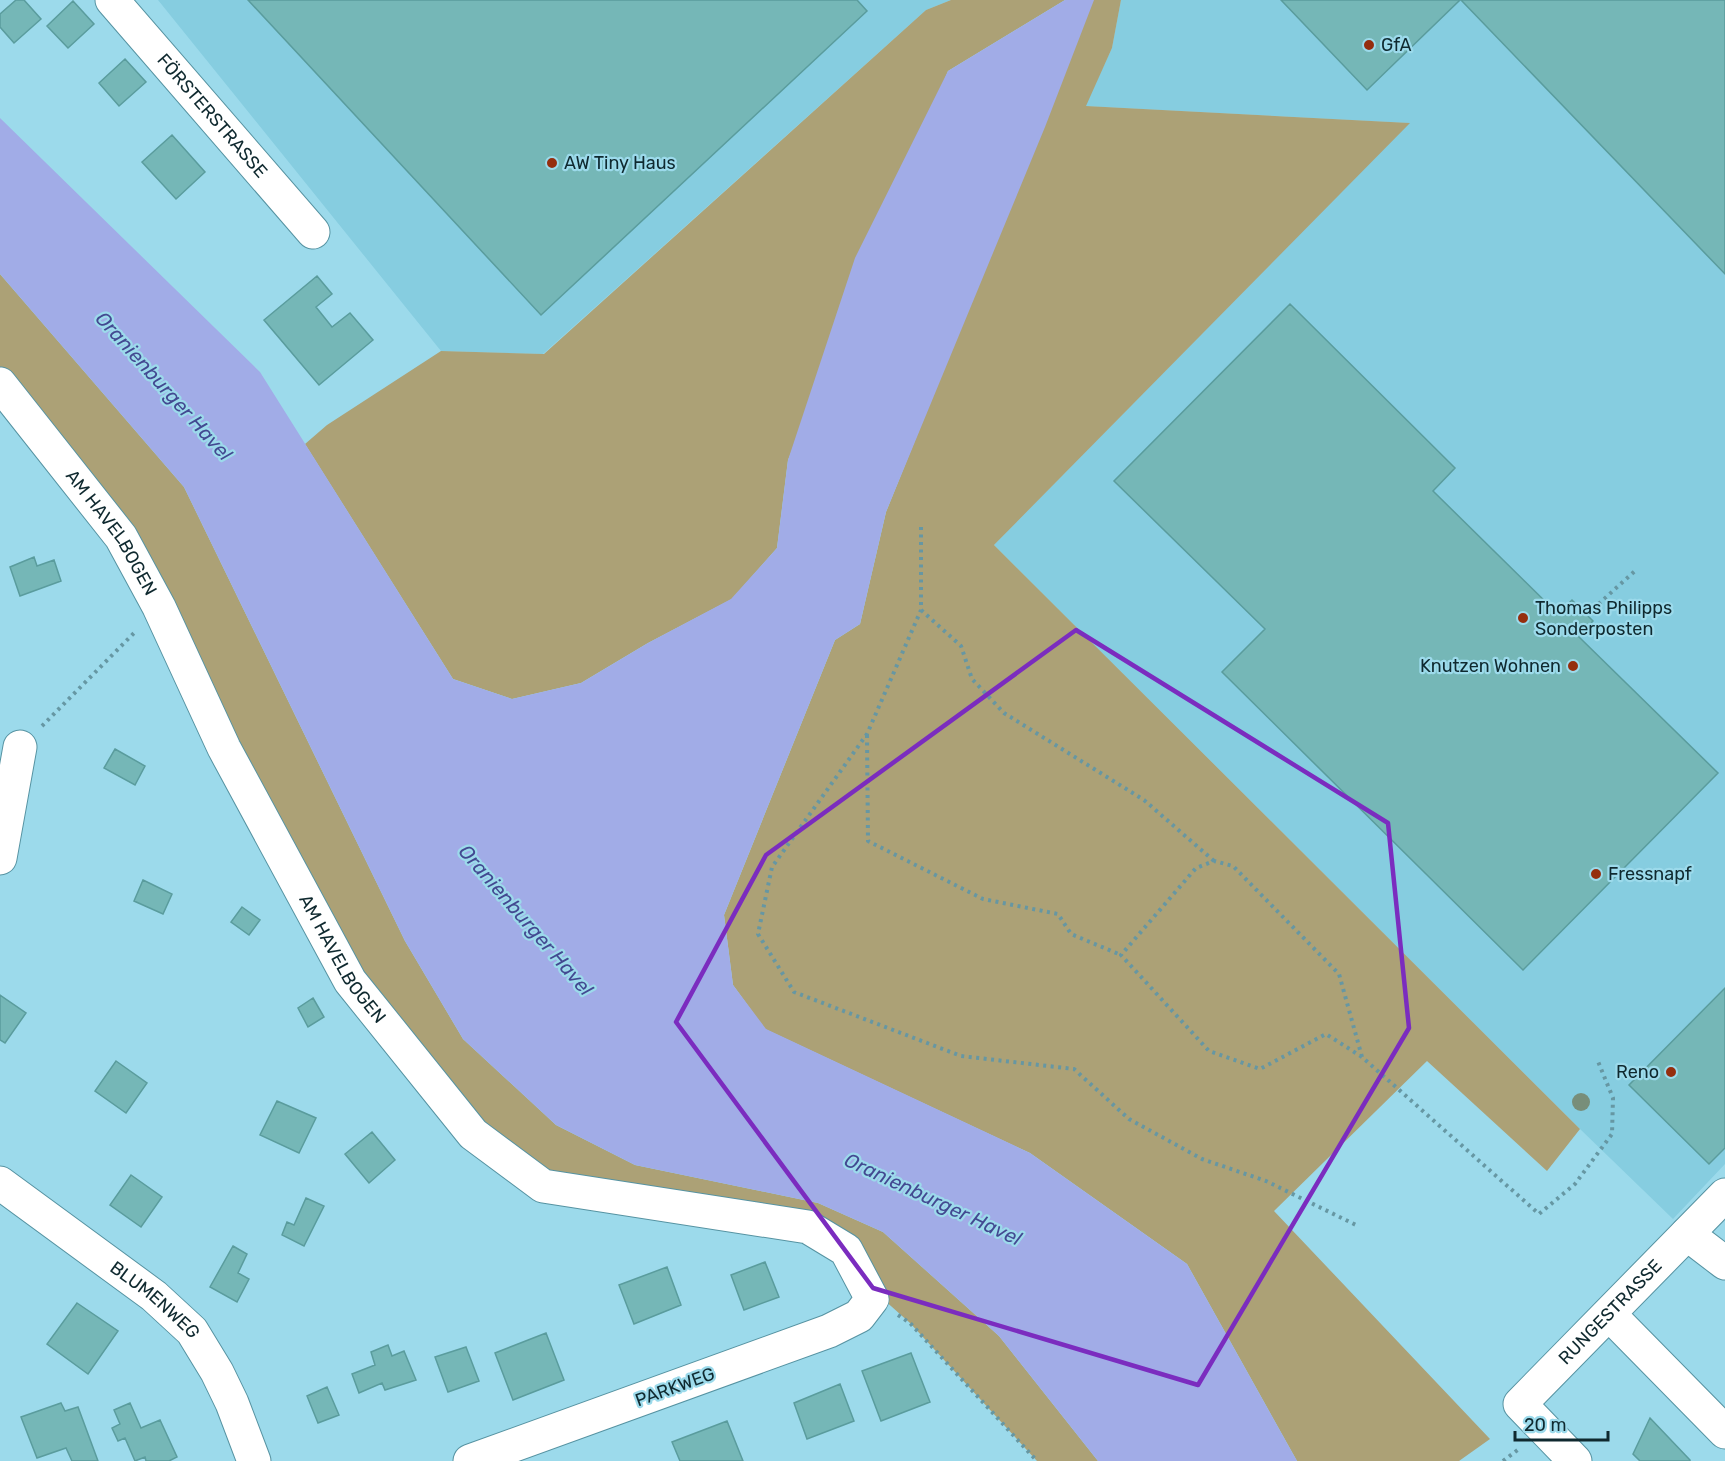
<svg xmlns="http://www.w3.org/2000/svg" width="1725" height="1461" font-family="Rubik,sans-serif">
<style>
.built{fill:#86cde0}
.green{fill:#aca176}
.water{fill:#a1ace7}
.building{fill:#75b7b7;stroke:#5a9c9d;stroke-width:1.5}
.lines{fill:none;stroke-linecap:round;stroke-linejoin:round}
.minor-casing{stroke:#5693a2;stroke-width:35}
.path{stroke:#6697a3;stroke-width:4;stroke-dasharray:3 4.5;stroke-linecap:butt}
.minor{stroke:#fff;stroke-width:33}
.tree{fill:#788e7a}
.marked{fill:none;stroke:#7b2cbf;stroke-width:4.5;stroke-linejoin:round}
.poi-dot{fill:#952e0e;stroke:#9cdaeb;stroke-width:2}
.labels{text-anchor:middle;stroke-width:4.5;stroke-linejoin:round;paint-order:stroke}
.poi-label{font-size:18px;fill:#0f292f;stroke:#9cdaeb;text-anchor:start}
.street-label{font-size:18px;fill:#0f292f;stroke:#9cdaeb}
.water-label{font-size:20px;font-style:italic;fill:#434991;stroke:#9cdaeb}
</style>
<rect width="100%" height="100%" fill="#9cdaeb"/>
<!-- built -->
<path class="built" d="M158,0H951L926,10L543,354L441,351Z
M1121,0H1725V1164L1673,1219L1580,1129L994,545L1409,123L1085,106L1112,48Z"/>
<!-- green -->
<path class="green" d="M951,0H1065L948,71L788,460L777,548L732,599L648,643L581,683L512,699L453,679L305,444L327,425L441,351L544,354L926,10Z
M1093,0H1121L1112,48L1086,106L1410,123L994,545L1580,1129L1547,1171L1427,1061L1274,1211L1490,1439L1459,1461H1297L1187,1264L1030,1153L765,1029L733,985L724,915L835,640L860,624L886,512Z
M0,274L184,487L405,941L463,1039L556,1125L635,1165L818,1203L883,1232L999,1336L1098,1461H1037L910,1323L864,1282L846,1250L543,1186L350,981L159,607L0,384Z"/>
<!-- water -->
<path class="water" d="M1065,0H1094L1045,127L886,512L860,624L835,640L724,915L733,985L766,1029L1030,1153L1187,1264L1297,1461H1098L999,1336L883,1232L818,1203L635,1165L556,1125L463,1039L405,941L184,487L0,274V118L260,372L453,679L512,699L581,683L648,643L731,599L777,548L788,460L855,258L948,71Z"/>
<!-- building -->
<path class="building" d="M16,0H24L41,19L14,43L0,27V14Z
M248,0H857L867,11L541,315Z
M1281,0H1460L1367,90Z
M1461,0H1725V274Z
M73,1L94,24L68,48L47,26Z
M125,59L146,82L119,106L99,83Z
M172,135L205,172L176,199L142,162Z
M317,276L332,294L316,307L332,327L350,313L373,340L319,385L264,320Z
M1290,304L1455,468L1433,491L1558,614L1572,600L1593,621L1578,636L1718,773L1523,970L1222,672L1265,629L1114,481Z
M34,557L37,566L54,560L61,581L20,596L10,567Z
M115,749L145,766L135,785L104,768Z
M143,880L172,894L163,914L134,901Z
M242,907L260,920L249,935L231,922Z
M1725,988V1148L1709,1164L1629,1085Z
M0,995L26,1013L5,1043L0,1040Z
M313,998L324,1017L308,1027L298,1008Z
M116,1061L147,1083L126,1113L95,1091Z
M277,1101L316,1118L299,1153L260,1135Z
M372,1132L395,1160L369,1183L345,1154Z
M131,1175L162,1197L141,1227L110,1205Z
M306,1198L324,1206L304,1246L282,1235L287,1222L294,1225Z
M233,1246L247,1254L238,1273L249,1279L237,1302L210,1287Z
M765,1262L779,1297L744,1310L731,1275Z
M667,1267L681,1305L634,1324L619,1285Z
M77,1303L118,1331L88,1374L47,1344Z
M546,1333L564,1380L513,1400L495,1353Z
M388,1345L392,1356L404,1351L416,1380L385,1390L382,1383L359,1393L352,1374L375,1365L371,1352Z
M466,1347L479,1381L448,1392L435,1357Z
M911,1353L930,1402L881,1421L862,1371Z
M840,1384L854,1421L807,1439L794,1403Z
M327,1387L339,1415L318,1423L307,1396Z
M61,1403L65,1411L78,1407L98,1461H72L66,1448L37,1458L21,1417Z
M130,1403L141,1428L160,1420L177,1457L169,1461H146L145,1457L135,1461L125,1438L118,1441L112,1428L120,1424L114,1410Z
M1650,1418L1690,1460V1461H1640L1633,1454Z
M727,1421L743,1461H680L672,1442Z"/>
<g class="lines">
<!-- minor casing -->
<g class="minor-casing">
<g id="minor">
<path id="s1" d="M112,0L313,232"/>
<path id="s2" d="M0,384L121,537L159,607L224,748L350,981L473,1134L543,1186L808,1227L846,1250L872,1299L859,1316L829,1331L470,1461"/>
<path d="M0,858L20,747"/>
<path id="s3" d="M0,1183L154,1296L192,1331L217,1372L232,1403L254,1461"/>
<path d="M1687,1234L1725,1263"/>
<path d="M1609,1314L1725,1432"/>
<path id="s4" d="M1575,1461L1520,1404L1725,1195"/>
</g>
</g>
<!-- path -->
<path class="path" d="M921,527V610L867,734L772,867L758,934L794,992L961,1056L1074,1069L1129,1119L1202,1159L1266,1181L1356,1225
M1593,609L1636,570
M921,610L961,646L972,679L1004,713L1144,800L1214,861
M42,726L136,631
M867,735L868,841L983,899L1058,914L1071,934L1121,955
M1362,1057L1326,1034L1260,1069L1209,1051L1121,955L1196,868L1214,861L1233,866L1339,974L1362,1057L1539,1214L1575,1184L1612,1134L1613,1098L1597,1059
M898,1315L910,1323L1037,1461
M1503,1461L1519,1449"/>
<!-- minor -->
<use href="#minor" class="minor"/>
</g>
<!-- trees -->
<circle class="tree" cx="1581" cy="1102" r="9"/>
<!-- marked area -->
<path class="marked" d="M1076,630L1388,823L1409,1028L1198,1385L873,1288L676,1022L766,855Z"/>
<!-- markers -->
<g class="poi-dot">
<circle cx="1369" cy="45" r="6"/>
<circle cx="552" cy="163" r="6"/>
<circle cx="1523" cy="618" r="6"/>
<circle cx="1573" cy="666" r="6"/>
<circle cx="1596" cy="874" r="6"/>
<circle cx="1671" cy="1072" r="6"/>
</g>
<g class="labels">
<!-- poi labels -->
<g class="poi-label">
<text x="1381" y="51">GfA</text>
<text x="564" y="169">AW Tiny Haus</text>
<text x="1535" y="614">Thomas Philipps<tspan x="1535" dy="21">Sonderposten</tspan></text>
<text x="1561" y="672" text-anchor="end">Knutzen Wohnen</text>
<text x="1608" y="880">Fressnapf</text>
<text x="1659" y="1078" text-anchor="end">Reno</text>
</g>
<!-- street labels -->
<g class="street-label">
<text dy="6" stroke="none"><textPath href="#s1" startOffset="153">FÖRSTERSTRASSE</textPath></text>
<text dy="6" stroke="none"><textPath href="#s2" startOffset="186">AM HAVELBOGEN</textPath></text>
<text dy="6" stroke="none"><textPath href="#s2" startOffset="672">AM HAVELBOGEN</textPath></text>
<text dy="6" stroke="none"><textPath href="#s3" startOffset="194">BLUMENWEG</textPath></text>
<text dy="6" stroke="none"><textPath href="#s4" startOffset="208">RUNGESTRASSE</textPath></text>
<text transform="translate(675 1387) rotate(-20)" y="6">PARKWEG</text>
</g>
<!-- water labels -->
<g class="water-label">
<text transform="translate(164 386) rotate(48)" y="7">Oranienburger Havel</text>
<text transform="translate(526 920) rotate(49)" y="7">Oranienburger Havel</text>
<text transform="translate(933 1199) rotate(25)" y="7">Oranienburger Havel</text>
</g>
</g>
<!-- scale -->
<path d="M1515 1431v9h93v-9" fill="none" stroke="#0f292f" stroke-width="3"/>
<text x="1524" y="1431" font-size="18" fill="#0f292f" stroke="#9cdaeb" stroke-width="4.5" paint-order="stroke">20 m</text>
</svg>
